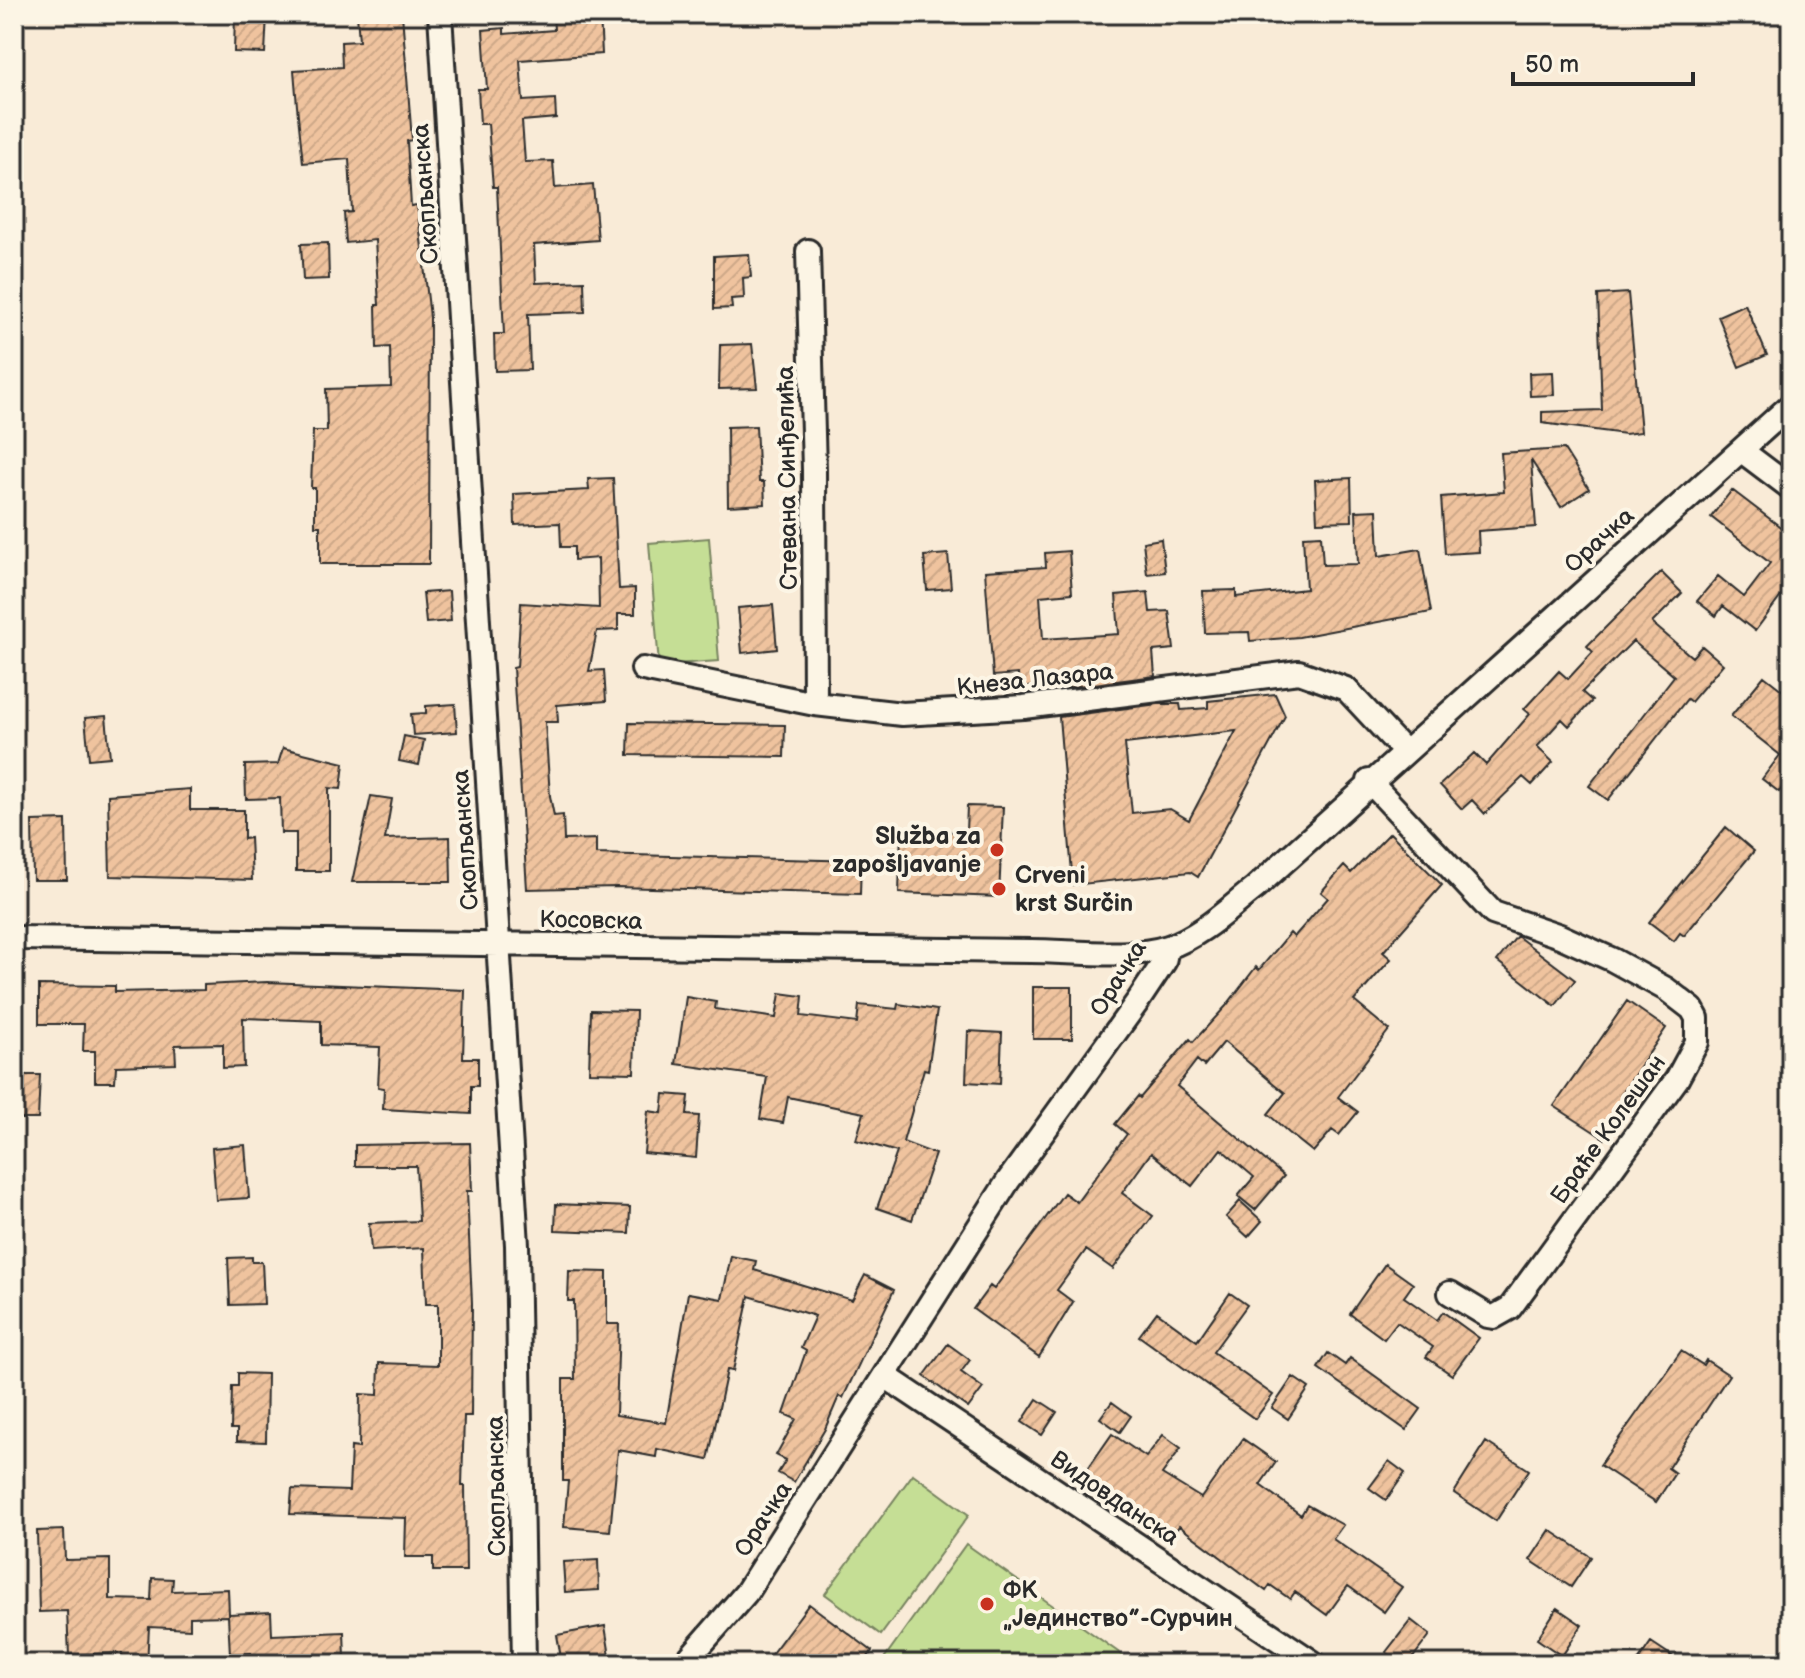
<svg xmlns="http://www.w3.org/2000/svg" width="1805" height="1678" font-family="'Balsamiq Sans',sans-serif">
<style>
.pitch{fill:#c5de95;stroke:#788460;stroke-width:2}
.building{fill:url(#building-hatch);stroke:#2b2b2b;stroke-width:2;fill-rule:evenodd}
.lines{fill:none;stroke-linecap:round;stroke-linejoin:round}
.minor-casing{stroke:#2b2b2b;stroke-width:28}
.minor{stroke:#fcf5e5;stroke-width:22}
.poi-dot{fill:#c8321e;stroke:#fcf5e5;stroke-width:3}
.labels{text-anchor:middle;stroke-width:8;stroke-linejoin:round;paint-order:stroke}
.street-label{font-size:24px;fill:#2b2b2b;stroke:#fcf5e5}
.poi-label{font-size:24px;font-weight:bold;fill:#2b2b2b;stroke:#fcf5e5;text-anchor:start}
</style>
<defs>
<pattern id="building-hatch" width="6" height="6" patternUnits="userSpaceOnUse" patternTransform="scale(2)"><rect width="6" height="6" fill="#efc39e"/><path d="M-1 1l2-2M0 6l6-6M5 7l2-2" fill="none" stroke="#cda888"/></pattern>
</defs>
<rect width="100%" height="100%" fill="#f9ebd7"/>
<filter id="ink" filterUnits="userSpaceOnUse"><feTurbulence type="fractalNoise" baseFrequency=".0125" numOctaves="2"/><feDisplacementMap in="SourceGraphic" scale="16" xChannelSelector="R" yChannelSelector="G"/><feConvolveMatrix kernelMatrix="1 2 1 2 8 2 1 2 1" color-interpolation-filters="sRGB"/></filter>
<g filter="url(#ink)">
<!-- pitch -->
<path class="pitch" d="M709,538L719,661L659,665L649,543Z
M913,1474L969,1515L881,1635L825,1594Z
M966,1544L1135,1664H880Z"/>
<!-- building -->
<path class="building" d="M235,14H267L265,53L234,52Z
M357,14H402L412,140L407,141L411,206L417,205L430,317L429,564H320V526H315V488H311L313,431H327L326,389L391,387L390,347L377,348L376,305H379L375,240L346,243L344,213L352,212L349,159L303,163L297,106L294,70L342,67L341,42L359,41Z
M553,14H600L602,54L520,60L523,101L555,99L556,118L522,121L525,162L553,161L555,188L593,185L598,240L534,245L536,283L584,281L585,312L528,314L530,370L495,371L494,334H504L497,187H493L488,124H480L478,89H487L483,30L504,28V34L554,30Z
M328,243L329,279L303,280L301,244Z
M749,254L751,277L743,278L744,298L731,299L732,308L714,309V256Z
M1628,293L1641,432L1625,434L1542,423V412L1602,410L1598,295Z
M1745,304L1767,355L1739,367L1718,316Z
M752,344L757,388L719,389L720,345Z
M1553,372L1554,395L1530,396L1529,373Z
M756,426L759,482H764L765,504L728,506L727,427Z
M1564,449L1589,489L1561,507L1531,460L1536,527L1478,531L1479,552L1445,554L1441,497L1504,492L1501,453Z
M613,478L619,589L635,588V614H618V630L597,631L589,671L604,670L606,701L557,705L558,722H545L550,796L554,816L563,815L564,840L596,839V854L861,861L860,894L617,887L527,889L513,668L517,667L521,603L599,608L598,558L574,560V547H561L560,523L515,525L514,494L589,490L588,479Z
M1351,478L1352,521L1317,522L1315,480Z
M1732,490L1791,535V583L1755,631L1723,606L1716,616L1697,601L1718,576L1744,597L1770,563L1711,517Z
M1377,510L1379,556L1420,549L1431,612L1299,637L1250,641L1249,632L1205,633L1203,591L1236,590V597L1306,589L1303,536L1321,535L1323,565L1358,564L1356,511Z
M1161,539L1165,572L1147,574L1143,542Z
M1069,551L1072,593L1040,596L1043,639L1119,634L1116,595L1148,592L1150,612L1169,611L1174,649L1153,651L1155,676L1056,689V685L1019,688L1018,674L993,676L985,571L1046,567L1045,553Z
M948,554L951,588L927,590L924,556Z
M1661,572L1682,593L1652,623L1692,657L1702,646L1723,664L1691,702L1687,699L1608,800L1589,786L1674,676L1633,641L1582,692L1592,701L1569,726L1562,719L1537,747L1553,762L1532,785L1523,777L1485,814L1472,800L1462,809L1440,785L1474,753L1486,765L1530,714L1524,709L1559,671L1568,679L1593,652L1587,646Z
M449,591L451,621L426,623L423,593Z
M773,605L777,649L742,653L738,608Z
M1764,676L1791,697V776L1779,792L1762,779L1780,755L1731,716Z
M1275,694L1285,716L1198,877L1190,872L1073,885L1059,717L1158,704H1180L1181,710L1208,708V701ZM1236,731L1189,820L1170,809L1132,813L1125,744Z
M455,704L457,732L413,735L411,714L426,713V706Z
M106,716L110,757L89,759L85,718Z
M629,723L785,725L784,757L628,755Z
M404,736L424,740L419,765L399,761Z
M283,748L344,763L341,789L329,788V871H296V833H281L280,798L246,799L245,765L278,764Z
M190,789V810H244V839L250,838L252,880L110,876L108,795Z
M371,796L392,799L385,839L450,837L451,882H352Z
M967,806L1003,807L999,897L899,893L901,830L966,832Z
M66,820L67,880H33L32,821Z
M1726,827L1754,851L1684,936L1680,933L1674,941L1649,922Z
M1390,833L1442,885L1383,952L1391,959L1354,1001L1389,1030L1338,1097L1358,1112L1339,1135L1332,1130L1313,1152L1289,1133L1268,1114L1285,1093L1224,1042L1204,1066L1197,1060L1177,1086L1284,1176L1255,1210L1238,1196L1254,1177L1221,1149L1192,1186L1151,1153L1122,1193L1153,1216L1113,1269L1086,1250L1057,1290L1073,1302L1039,1357L973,1309L990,1286L994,1289L1064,1193L1077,1202L1127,1134L1115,1124L1138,1096L1140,1098L1190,1039L1193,1042L1226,1006L1256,967L1259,970L1290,933L1294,937L1328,898L1321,892L1344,866L1351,873Z
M1517,936L1575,980L1555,1006L1497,961Z
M267,982L465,990L463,1058H478V1086H471V1114L383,1109L384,1088L378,1087L380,1047L321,1045V1021L243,1018L244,1067L223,1068V1044L175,1045L176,1064L116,1066L115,1082H95V1051H83L84,1024H39V985L115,986V992L204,990V985Z
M1033,987H1072V1039H1033Z
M780,993L803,996L801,1016L857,1023L859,1005L897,1009L898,1004L937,1010L928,1070L924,1069L903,1142L935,1154L912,1220L877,1208L897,1152L856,1140L864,1113L788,1097L783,1123L760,1119L767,1077L676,1064L686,997L716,1002L715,1009L776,1018Z
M1627,1001L1666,1028L1621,1095L1631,1101L1605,1139L1554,1106Z
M591,1010L636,1011L634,1073L589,1072Z
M968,1031L1002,1033L1000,1084L966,1082Z
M21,1075H40L38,1119H20Z
M664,1094L689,1096L687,1115L699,1116L696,1158L644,1153L648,1111L662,1113Z
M470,1143L472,1191H467L472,1303L471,1416H464L462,1486H465L466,1571H433V1557H405L406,1518L290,1514L292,1489L349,1491L351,1447L359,1448L360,1394L378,1395L379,1363L438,1365V1304H426L424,1248L371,1251L369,1223L419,1221L416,1166H355V1145Z
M245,1145L249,1198L216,1200L212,1148Z
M1240,1201L1262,1221L1248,1237L1226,1217Z
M556,1204L630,1207L629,1233L555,1230Z
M731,1256L756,1261L754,1270L852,1300L865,1275L894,1290L843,1398L839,1396L825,1429L794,1482L778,1473L786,1460L776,1455L796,1419L784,1414L806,1351L801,1348L815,1316L749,1296L733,1371L727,1370L708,1460L657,1449L656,1457L618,1450L610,1531L564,1527L568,1481H563V1379H575L574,1301H568L569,1271L607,1272V1324H619L616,1415L666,1423L688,1293L722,1299Z
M252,1257V1262H262L264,1304L230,1305L228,1258Z
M1385,1264L1413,1284L1404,1297L1437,1320L1443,1312L1479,1338L1452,1375L1426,1357L1433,1347L1397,1322L1384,1339L1350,1314Z
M1230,1293L1247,1305L1213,1352L1273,1395L1255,1419L1139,1336L1157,1312L1197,1341Z
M948,1344L970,1360L961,1372L983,1388L968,1408L924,1376Z
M1681,1351L1703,1365L1706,1360L1729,1375L1668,1468L1675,1473L1656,1502L1600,1465Z
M1328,1353L1345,1365L1350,1358L1421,1409L1406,1430L1318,1368Z
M238,1373L267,1374L266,1442L237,1441V1429H231L232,1386H238Z
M1293,1377L1309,1388L1288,1419L1272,1408Z
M1037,1399L1057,1412L1042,1435L1022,1422Z
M1112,1402L1131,1416L1120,1432L1100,1418Z
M1112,1434L1146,1457L1163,1435L1181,1448L1162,1474L1201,1498L1243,1439L1276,1462L1260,1485L1301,1515L1307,1505L1343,1525L1333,1539L1402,1587L1384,1612L1348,1586L1327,1615L1295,1592L1290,1599L1270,1585L1266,1591L1179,1526L1174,1533L1120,1498L1117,1502L1082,1477Z
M1486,1442L1529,1470L1496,1521L1454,1493Z
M1389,1461L1405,1473L1386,1500L1369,1488Z
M64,1530L65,1560L110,1559V1599L151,1600L152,1578L173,1579L172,1591L228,1589L229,1614L271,1612L272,1635L344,1632L345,1657L273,1659L274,1664H251V1653L230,1654L228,1616L190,1617V1629L149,1627L147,1664H122V1653L69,1655L67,1611L39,1612L37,1531Z
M1550,1530L1591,1557L1571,1587L1530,1560Z
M598,1560L599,1590L565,1592L563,1562Z
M809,1604L872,1651L863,1664H764Z
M1557,1608L1582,1625L1562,1656L1537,1639Z
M1411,1620L1430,1635L1408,1664H1401L1386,1652Z
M605,1626L610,1656L562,1664L557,1635Z
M1651,1642L1684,1664H1636Z"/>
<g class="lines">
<!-- minor casing -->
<g class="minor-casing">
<path id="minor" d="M440,14L517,1245L524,1664
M808,251L814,470L815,704
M1742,451L1791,488
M643,669L815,704L902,714L1024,707L1299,672L1346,689L1403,750
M1369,781L1493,913L1560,936L1613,960L1666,989L1692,1009L1697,1018V1042L1677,1079L1510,1308L1494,1317L1488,1316L1450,1293
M14,938L1031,951C1071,951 1131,959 1168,947C1201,936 1228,909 1255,888L1791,405
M885,1376L1315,1664
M684,1664L746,1593L1008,1181L1138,1001L1164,962L1167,948"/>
</g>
<!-- minor -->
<use href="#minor" class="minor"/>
</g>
</g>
<!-- markers -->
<g class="poi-dot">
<circle cx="997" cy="850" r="8"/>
<circle cx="999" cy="889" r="8"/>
<circle cx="987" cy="1604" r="8"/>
</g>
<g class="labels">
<!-- street labels -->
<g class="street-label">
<text transform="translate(425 194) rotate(-94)" y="8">Скопљанска</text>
<text transform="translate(787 478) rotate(-91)" y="8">Стевана Синђелића</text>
<text transform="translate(1599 540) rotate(-42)" y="8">Орачка</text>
<text transform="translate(1035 679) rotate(-6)" y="8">Кнеза Лазара</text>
<text transform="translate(465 840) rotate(-94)" y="8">Скопљанска</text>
<text transform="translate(591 920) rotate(1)" y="8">Косовска</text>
<text transform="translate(1118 978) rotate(-58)" y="8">Орачка</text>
<text transform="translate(1608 1129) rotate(-54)" y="8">Браће Колешан</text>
<text transform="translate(496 1486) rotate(-91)" y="8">Скопљанска</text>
<text transform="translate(1115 1498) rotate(34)" y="8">Видовданска</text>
<text transform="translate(763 1519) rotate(-57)" y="8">Орачка</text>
</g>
<!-- poi labels -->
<g class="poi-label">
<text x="981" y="844" text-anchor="end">Služba za<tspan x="981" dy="28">zapošljavanje</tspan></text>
<text x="1015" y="883">Crveni<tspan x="1015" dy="28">krst Surčin</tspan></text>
<text x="1003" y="1598">ФК<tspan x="1003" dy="28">„Јединство”-Сурчин</tspan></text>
</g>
</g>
<!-- margin -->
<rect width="1805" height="1678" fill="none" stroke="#fcf5e5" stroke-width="48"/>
<rect x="24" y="24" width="1757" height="1630" fill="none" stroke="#2b2b2b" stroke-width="3" filter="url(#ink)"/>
<!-- scale -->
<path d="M1513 72v12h180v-12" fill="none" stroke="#2b2b2b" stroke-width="4"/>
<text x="1525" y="72" font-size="24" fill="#2b2b2b" stroke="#fcf5e5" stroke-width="6" paint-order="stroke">50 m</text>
</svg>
